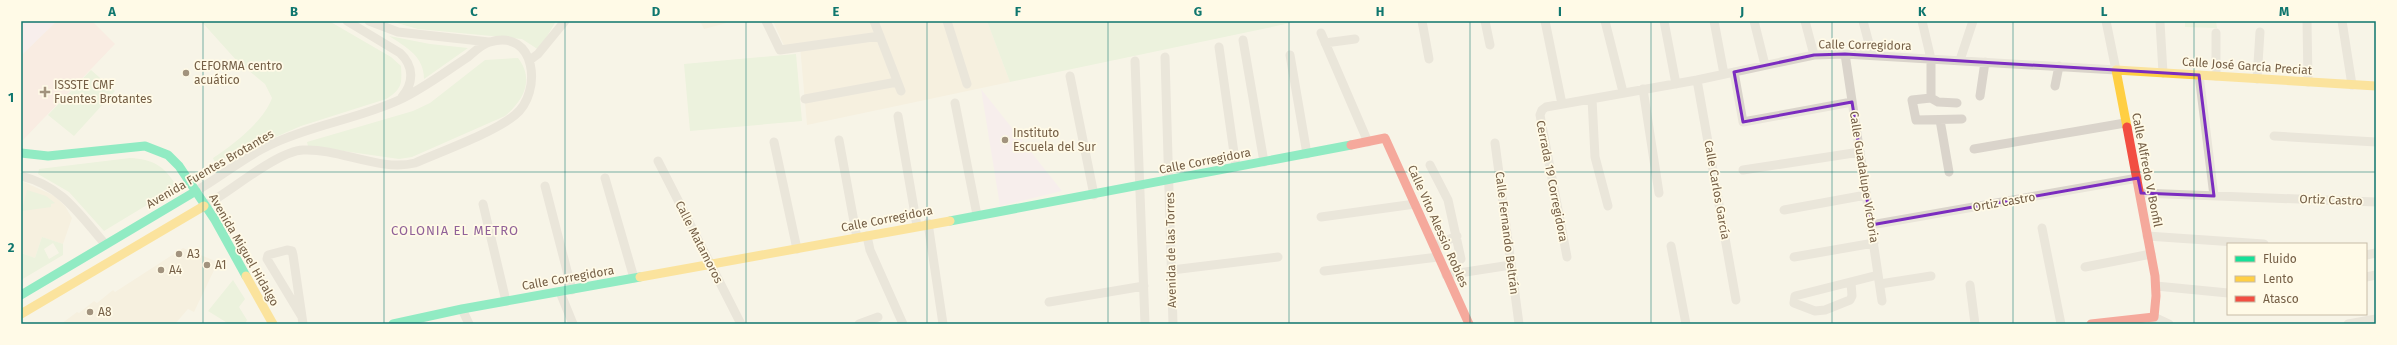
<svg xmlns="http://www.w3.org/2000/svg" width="2397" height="345" font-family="'Fira Sans',sans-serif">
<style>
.residential{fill:#f3ebd6}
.education{fill:#f5e7f1}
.medical{fill:#fae2db}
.green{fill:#ddefd0;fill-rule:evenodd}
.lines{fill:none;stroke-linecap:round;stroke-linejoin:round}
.street{stroke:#dad4cb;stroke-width:9}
.fast{stroke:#16e098;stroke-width:9}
.slow{stroke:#ffcf43;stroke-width:9}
.jam{stroke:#f24e42;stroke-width:9}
.marked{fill:none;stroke:#7b2cbf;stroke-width:3;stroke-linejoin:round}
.grid{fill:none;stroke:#0f766e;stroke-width:1;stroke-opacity:0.55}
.poi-dot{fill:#a2937e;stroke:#fffae7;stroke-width:1.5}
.labels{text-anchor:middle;stroke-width:3.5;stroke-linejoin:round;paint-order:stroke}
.street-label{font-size:12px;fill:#755f46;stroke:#fffae7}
.poi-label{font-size:12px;fill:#755f46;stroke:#fffae7;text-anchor:start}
.neighbourhood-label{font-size:13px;letter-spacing:1px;fill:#906199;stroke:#fffae7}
.neatline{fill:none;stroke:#0f766e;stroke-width:1.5}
.grid-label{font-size:13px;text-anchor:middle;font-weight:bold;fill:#0f766e}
</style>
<rect width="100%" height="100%" fill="#f7f4e7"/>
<!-- residential -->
<path class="residential" d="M700,21H734L704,29Z
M773,21H987L1010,82L807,125L800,46L785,48Z
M24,182L55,196L65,206L72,218L63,244L42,237L35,258L21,253V183Z
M183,248L218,262L194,312L188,309L175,324H61L77,312L79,313L94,301L97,303L113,290L115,292Z"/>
<!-- education -->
<path class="education" d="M21,21H57L21,56Z
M981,89L1062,191L1000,206Z"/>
<!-- medical -->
<path class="medical" d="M57,21H92L115,44L22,141L21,56Z"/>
<!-- green -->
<path class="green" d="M201,21H329L391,57L401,66C402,84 402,89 386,99L301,126L215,163L213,158C233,145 264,121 272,98L265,84L237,61Z
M390,21H556L539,50L522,39L418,29Z
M987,21H1300L1010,82Z
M2185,21H2216L2217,28L2185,27Z
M389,36L430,44L468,48L424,79C424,56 406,47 389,36Z
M796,54L802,121L690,131L684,64Z
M518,58C535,80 523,101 505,116L412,157L399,159L308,146L307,142L413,111L430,103L485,60Z
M91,70L115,91L74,136L48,115Z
M130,158C153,159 164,166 176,185L175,188L104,231L69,192L38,174L39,169Z
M27,190L46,196L55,203L51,204V207L22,211Z
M42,237L63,244V255L21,280V253L35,258ZM53,243L59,253L49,259L44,249Z
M233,280L245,299L239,307L247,320L245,324H229L208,311Z"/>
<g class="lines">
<!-- street -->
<path class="street" d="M347,21L400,53C414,66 414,83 402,97
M369,21L398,32L489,42
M766,21L780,50L880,36
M874,21L901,91
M947,21L967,84
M1422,21L1429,59
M1485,21L1490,45
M1545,21L1562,104
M1605,21L1623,92
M1664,21L1676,84
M1714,21L1724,74
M1754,21L1765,65
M1805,21L1814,55
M1863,21L1872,55
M1922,21L1931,59V98L1912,100L1916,120L1962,119
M2307,21L2308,82
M2342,21L2352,85
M2160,22L2163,73
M1321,33L1368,142
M1243,40L1264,162
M1325,43L1355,39
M1219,47L1236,167
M1845,54L1882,301
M1290,55L1307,154
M1165,57L1173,324
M530,60L538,54L565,21
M1960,60L1973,21
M1135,61L1145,324
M1734,72L1743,122L1852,102
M2199,75L2214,196
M1070,76L1094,195
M2216,76V33
M2257,79L2260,32
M1697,80L1736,300
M2055,86L2059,66
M1643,89L1659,193
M1980,96L1985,62
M1931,98L1938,102L1957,103
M805,99L897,82
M1592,99L1595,157L1608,206
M955,103L977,215
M898,116L917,226
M1940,120L1949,172
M2274,136L2376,142
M839,140L857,238
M774,142L797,249
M1495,143L1519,324
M1974,149L2125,123
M658,161L741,324
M1430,165L1448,200L1461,259
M1743,170L1860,152
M21,176C62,186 79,214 105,244
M605,178L634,278
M545,186L572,290
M196,191C221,177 244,157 270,145C311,125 358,119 399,100C423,89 445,72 468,57C474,52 482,44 490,42C536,28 543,92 515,115C493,133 442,151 415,163C380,172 339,148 303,150C277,151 229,193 204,206
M2141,193L2376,202
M483,204L506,301
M1784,210L1866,195
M1321,217L1415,204
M928,223L943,324
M1871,225L2138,178
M2042,228L2061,324
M867,236L870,250L903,324
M2147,236L2264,244
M1434,246L1457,236
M1671,246L1686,324
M2366,255L2376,253
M1567,257L1540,115L1542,110L1546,107L1697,80L1814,55L1845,54L2116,70L2106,21
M1794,257L1874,243
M2085,267L2151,254
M1172,270L1278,257
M1324,271L1438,257
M1446,275L1511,265
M2366,277L2376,275
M1851,282L1852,296L1850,300L1825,310L1815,311L1794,303L1795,296L1878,275
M1880,284L1931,276
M1970,285L1975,324
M2156,286L2228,293
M560,292L573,324
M1049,302L1144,286
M462,309L469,324
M302,317L267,259L268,255L287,250L292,251L293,255L302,317L303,324
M859,324L878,317
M2152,324L2154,317L2169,324
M2348,324L2376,319"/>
<!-- fast -->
<path class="fast" d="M21,153L48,156L145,146L168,155L179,166L215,220L246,276
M950,221L1351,145
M21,295L196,191
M393,324L462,309L640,277"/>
<!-- slow -->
<path class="slow" d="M2127,127L2116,70L2376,86
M246,276L273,324
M640,277L950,221
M21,314L204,206"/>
<!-- jam -->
<path class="jam" d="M1351,145L1385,138L1469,324
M2091,324L2154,317L2156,296L2155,276L2127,127"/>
</g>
<!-- marked area -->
<path d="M0 0H2397V345H0ZM1845,54L2199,75L2214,196L2141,193L2138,178L1871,225L1852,102L1743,122L1734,72L1814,55Z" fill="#f7f4e7" fill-opacity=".55" fill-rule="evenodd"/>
<path class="marked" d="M1845,54L2199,75L2214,196L2141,193L2138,178L1871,225L1852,102L1743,122L1734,72L1814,55Z"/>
<!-- grid -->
<path class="grid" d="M203,21V324M384,21V324M565,21V324M746,21V324M927,21V324M1108,21V324M1289,21V324M1470,21V324M1651,21V324M1832,21V324M2013,21V324M2194,21V324M21,172H2376"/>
<!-- markers -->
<g class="poi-dot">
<circle cx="186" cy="73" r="4"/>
<path d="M43 86h4v4h4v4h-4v4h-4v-4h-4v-4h4z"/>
<circle cx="1005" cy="140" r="4"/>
<circle cx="179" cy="254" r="4"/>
<circle cx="207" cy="265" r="4"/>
<circle cx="161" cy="270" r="4"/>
<circle cx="90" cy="312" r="4"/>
</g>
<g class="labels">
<!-- street labels -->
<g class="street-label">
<text transform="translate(1865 45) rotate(1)" y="4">Calle Corregidora</text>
<text transform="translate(2247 66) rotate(4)" y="4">Calle José García Preciat</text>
<text transform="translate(1205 161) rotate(-11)" y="4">Calle Corregidora</text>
<text transform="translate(210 169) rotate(-30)" y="4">Avenida Fuentes Brotantes</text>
<text transform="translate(2147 170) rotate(79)" y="4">Calle Alfredo V. Bonfil</text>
<text transform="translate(1864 177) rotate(81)" y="4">Calle Guadalupe Victoria</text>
<text transform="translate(1552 181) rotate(79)" y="4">Cerrada 19 Corregidora</text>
<text transform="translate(1717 190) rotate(80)" y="4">Calle Carlos García</text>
<text transform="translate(2331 200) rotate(2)" y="4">Ortiz Castro</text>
<text transform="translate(2004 202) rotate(-10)" y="4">Ortiz Castro</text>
<text transform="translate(887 219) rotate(-11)" y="4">Calle Corregidora</text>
<text transform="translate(1438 226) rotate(66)" y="4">Calle Vito Alessio Robles</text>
<text transform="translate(1507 233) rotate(83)" y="4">Calle Fernando Beltrán</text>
<text transform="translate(699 242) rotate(63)" y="4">Calle Matamoros</text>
<text transform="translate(244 250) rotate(60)" y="4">Avenida Miguel Hidalgo</text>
<text transform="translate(1171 250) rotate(-91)" y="4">Avenida de las Torres</text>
<text transform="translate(568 278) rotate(-10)" y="4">Calle Corregidora</text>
</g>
<!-- poi labels -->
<g class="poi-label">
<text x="194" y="70">CEFORMA centro<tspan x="194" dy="14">acuático</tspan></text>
<text x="54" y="89">ISSSTE CMF<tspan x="54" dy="14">Fuentes Brotantes</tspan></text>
<text x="1013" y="137">Instituto<tspan x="1013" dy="14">Escuela del Sur</tspan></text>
<text x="187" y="258">A3</text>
<text x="215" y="269">A1</text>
<text x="169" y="274">A4</text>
<text x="98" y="316">A8</text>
</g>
<!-- neighbourhood labels -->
<g class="neighbourhood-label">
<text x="455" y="235">COLONIA EL METRO</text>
</g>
</g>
<!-- border -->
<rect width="2397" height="345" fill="none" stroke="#fffae7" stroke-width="44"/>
<!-- legend -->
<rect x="2227" y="243" width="140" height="72" fill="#fffae7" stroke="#c8bca7"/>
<rect x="2235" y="256" width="20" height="6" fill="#16e098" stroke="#c8bca7"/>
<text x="2263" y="263" font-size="12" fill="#755f46">Fluido</text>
<rect x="2235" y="276" width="20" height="6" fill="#ffcf43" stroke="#c8bca7"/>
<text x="2263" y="283" font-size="12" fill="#755f46">Lento</text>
<rect x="2235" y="296" width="20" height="6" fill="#f24e42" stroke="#c8bca7"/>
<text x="2263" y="303" font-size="12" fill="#755f46">Atasco</text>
<rect x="22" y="22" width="2353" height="301" class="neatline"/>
<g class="grid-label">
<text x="112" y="16">A</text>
<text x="294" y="16">B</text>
<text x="474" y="16">C</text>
<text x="656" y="16">D</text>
<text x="836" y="16">E</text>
<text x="1018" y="16">F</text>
<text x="1198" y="16">G</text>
<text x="1380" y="16">H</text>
<text x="1560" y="16">I</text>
<text x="1742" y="16">J</text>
<text x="1922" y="16">K</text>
<text x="2104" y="16">L</text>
<text x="2284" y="16">M</text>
<text x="11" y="102">1</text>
<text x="11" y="252">2</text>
</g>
</svg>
